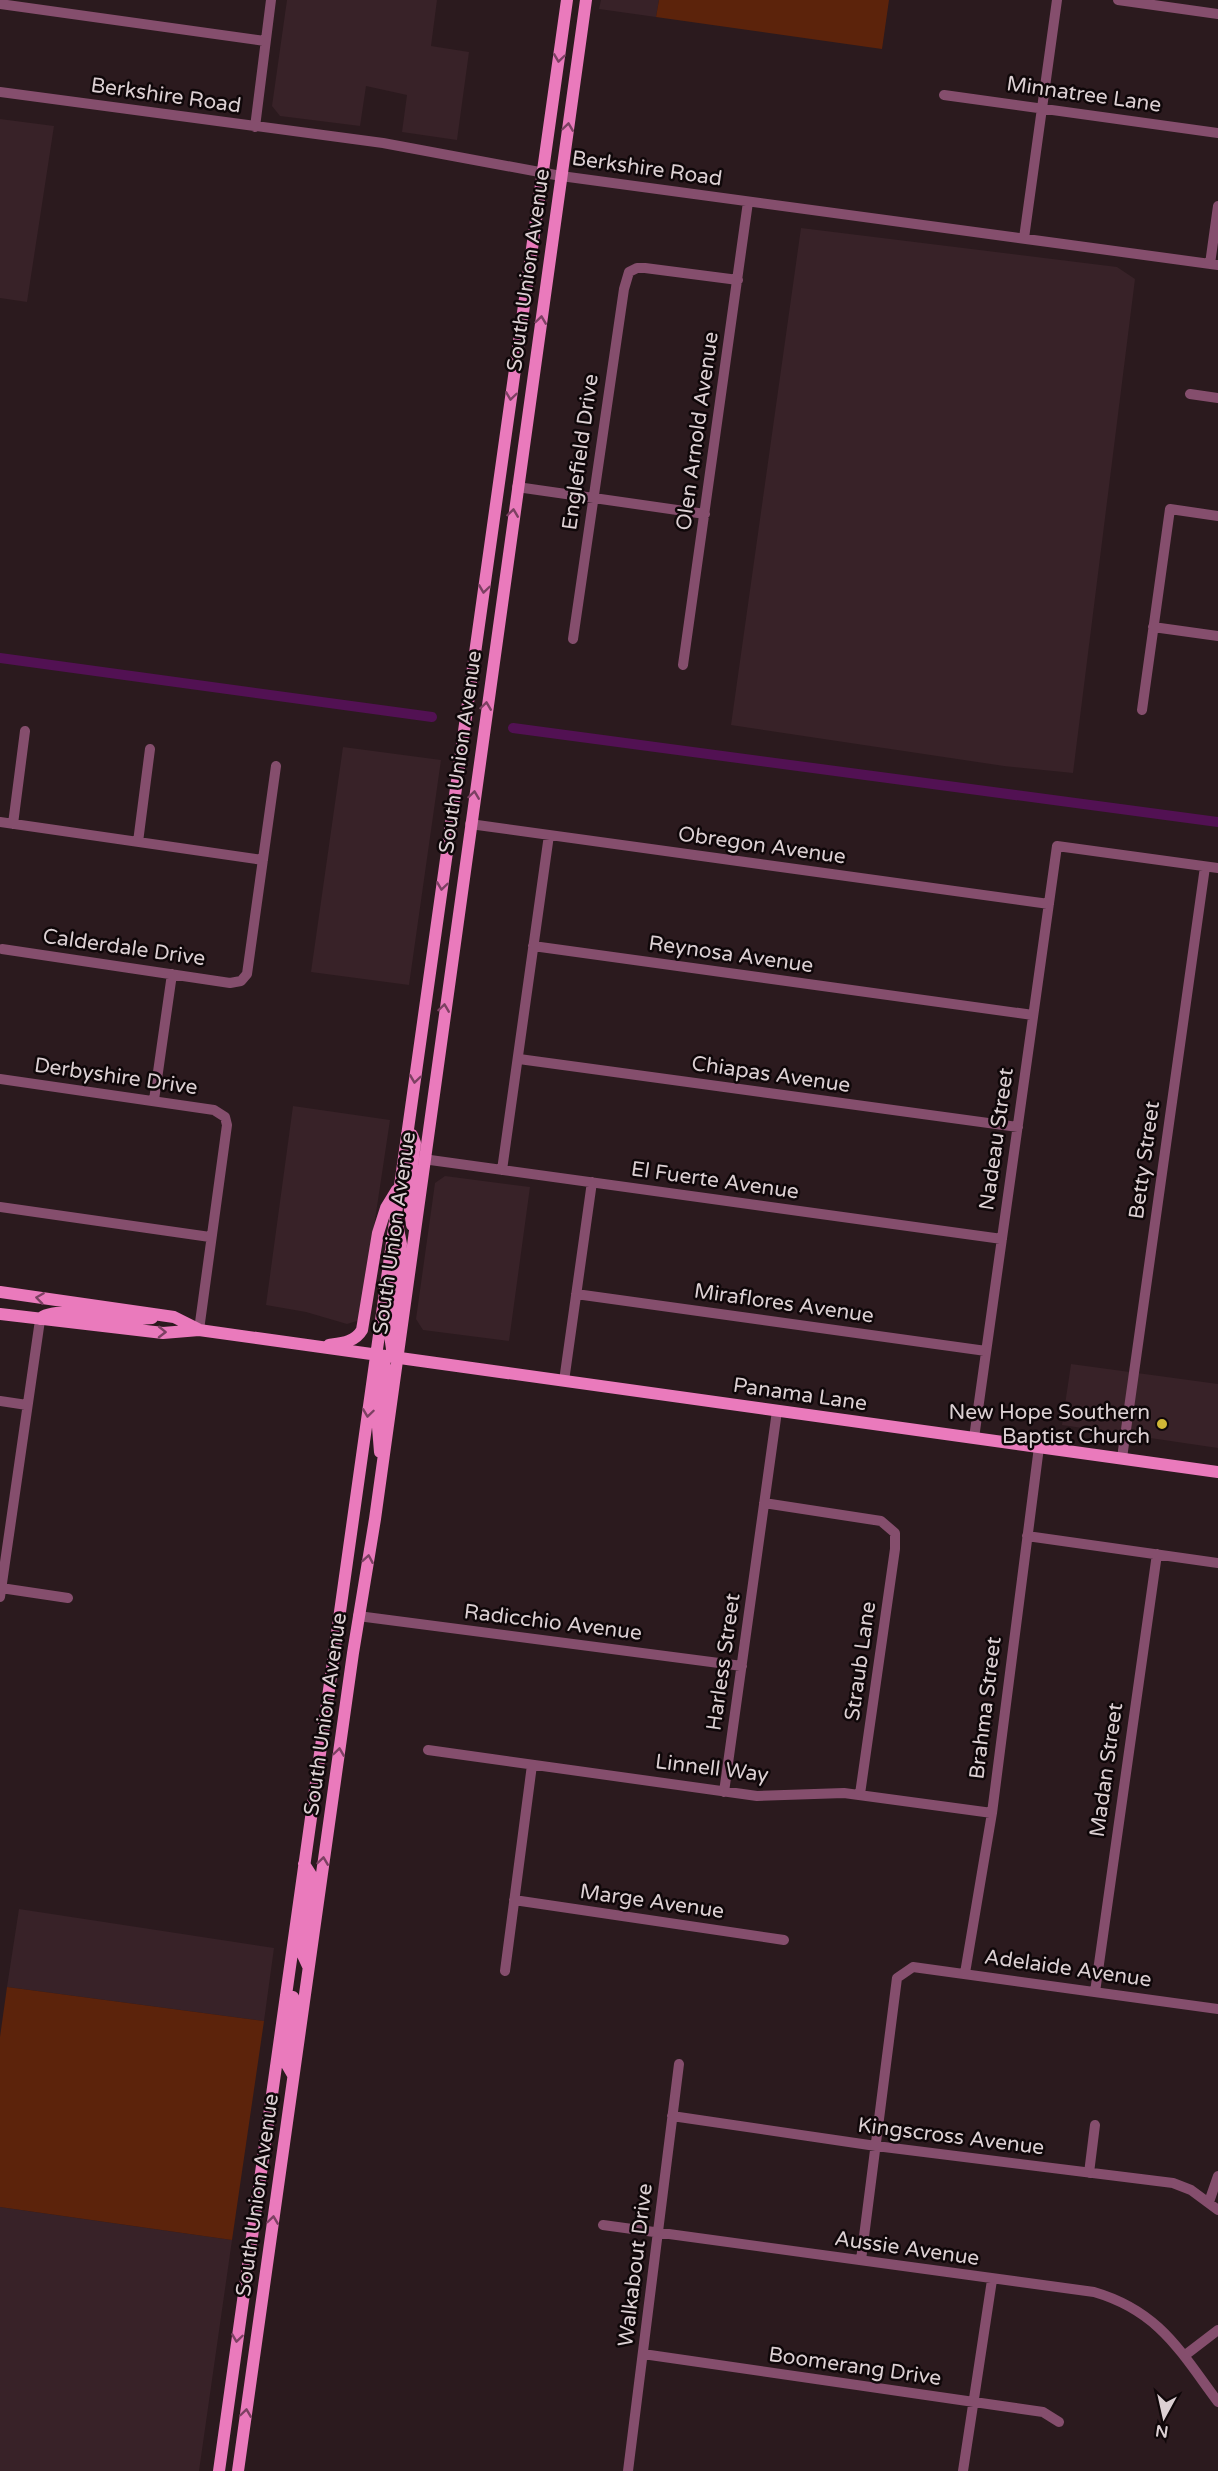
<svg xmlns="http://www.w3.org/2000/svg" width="1218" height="2471" font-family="'Varela Round',sans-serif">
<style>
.built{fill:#382228}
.green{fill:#5c230b}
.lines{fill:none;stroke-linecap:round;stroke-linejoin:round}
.canal{stroke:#521153;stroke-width:10}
.minor{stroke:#854e6d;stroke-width:10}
.major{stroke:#ea7abc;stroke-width:12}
.oneway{stroke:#7c4062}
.poi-dot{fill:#d1b736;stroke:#0f0709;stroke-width:2}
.labels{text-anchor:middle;stroke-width:5;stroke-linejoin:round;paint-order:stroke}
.street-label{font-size:21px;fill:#dcd0d3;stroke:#0f0709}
.poi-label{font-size:21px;fill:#dcd0d3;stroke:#0f0709;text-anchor:end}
</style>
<rect width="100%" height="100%" fill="#2b1a1e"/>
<!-- built -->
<path class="built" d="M287,0H437L431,46L469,52L457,140L402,132L407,95L366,86L360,126L280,116L272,106Z
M601,0H659L656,17L599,9Z
M0,119L54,126L27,302L0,298Z
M801,228L1117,267L1135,279L1073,773L1004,766L731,725Z
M343,747L441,760L409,985L311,972Z
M293,1106L390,1120L360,1320L347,1324L306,1312L266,1305Z
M445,1176L530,1187L509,1341L423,1330L416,1319L435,1183Z
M1071,1364L1218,1384V1448L1062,1425Z
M19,1909L274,1948L264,2021L7,1987Z
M0,2207L232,2240L199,2471H0Z"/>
<!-- green -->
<path class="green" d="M659,0H889L882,49L656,17Z
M7,1987L264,2021L232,2240L0,2207V2037Z"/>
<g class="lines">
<!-- canal -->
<path class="canal" d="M0,658L432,717
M513,728L1218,822"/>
<!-- minor -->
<path class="minor" d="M1118,0L1218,14
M0,4L265,41
M0,92L383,143L561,176L1218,265
M944,95L1218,133
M255,127L271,0
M1024,238L1057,0
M1210,264L1218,206
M1190,394L1218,398
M517,487L705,514
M1153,627L1218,636
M573,639L624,289L629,272L637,268H645L738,280
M683,665L748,202
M1142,710L1170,509L1218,516
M0,822L263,860
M13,824L25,731
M470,824L1049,904
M138,842L150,749
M533,946L1033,1015
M2,949L230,983L241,981L247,974L276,766
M519,1059L1018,1127
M0,1079L214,1110L225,1117L227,1125L199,1330
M154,1100L172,974
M423,1159L1002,1239
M502,1170L549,835
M0,1207L210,1237
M576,1294L986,1351
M564,1381L592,1182
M0,1401L27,1405
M974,1438L1057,846L1218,868
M1122,1458L1205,867
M764,1503L881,1521L895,1533V1549L860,1794
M1027,1536L1218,1563
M1,1588L68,1598
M0,1597L40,1320
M358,1616L742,1666
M428,1750L757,1796L844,1793L992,1813
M724,1792L777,1411
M514,1900L784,1940
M505,1971L532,1765
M965,1973L992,1813L1039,1447
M1095,1992L1157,1554
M672,2116L876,2146L1173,2183L1191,2190L1218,2210
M1089,2173L1095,2125
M1209,2202L1218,2176
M603,2225L1094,2292C1159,2311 1180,2351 1218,2402
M861,2260L897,1978L913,1967L1218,2009
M643,2354L1043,2412L1059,2422
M1184,2356L1218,2330
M628,2471L679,2064
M963,2471L992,2280"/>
<!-- major -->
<path class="major" d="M407,1134L412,1135L415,1143L408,1195L412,1225
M397,1223L401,1244L390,1335L392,1349L397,1358
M0,1292L174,1317L198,1329
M0,1314L163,1333L199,1330L1218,1472
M40,1319C54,1303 127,1322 152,1318
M329,1345C342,1343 355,1342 362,1330L378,1233L386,1208L397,1190
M376,1355L384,1363L385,1372L378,1427L380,1452
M304,1864L311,1875L301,1951L308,1966
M293,1997L286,2063L293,2075
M219,2471L567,0
M238,2471L353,1653L375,1519L586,0"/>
</g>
<!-- one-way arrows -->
<defs><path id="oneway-chevron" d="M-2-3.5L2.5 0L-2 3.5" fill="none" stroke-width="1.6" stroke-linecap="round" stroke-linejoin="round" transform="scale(1.5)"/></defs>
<g class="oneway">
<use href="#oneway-chevron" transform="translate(559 58) rotate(98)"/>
<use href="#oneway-chevron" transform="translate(568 127) rotate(-82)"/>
<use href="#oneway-chevron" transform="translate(541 320) rotate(-82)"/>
<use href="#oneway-chevron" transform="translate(511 396) rotate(98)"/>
<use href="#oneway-chevron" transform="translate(513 513) rotate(-82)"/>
<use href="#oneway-chevron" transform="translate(484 589) rotate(98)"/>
<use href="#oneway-chevron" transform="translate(486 706) rotate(-82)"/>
<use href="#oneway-chevron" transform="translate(474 795) rotate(-82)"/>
<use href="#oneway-chevron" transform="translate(442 886) rotate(98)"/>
<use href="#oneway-chevron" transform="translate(444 1008) rotate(-82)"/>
<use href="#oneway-chevron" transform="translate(415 1079) rotate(98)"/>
<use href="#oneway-chevron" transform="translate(40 1298) rotate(-172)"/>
<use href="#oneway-chevron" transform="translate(162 1332) rotate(1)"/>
<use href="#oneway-chevron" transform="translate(368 1413) rotate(98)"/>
<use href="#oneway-chevron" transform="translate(368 1559) rotate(-80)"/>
<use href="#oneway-chevron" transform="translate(339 1752) rotate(-82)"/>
<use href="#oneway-chevron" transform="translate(323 1861) rotate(-82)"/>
<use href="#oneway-chevron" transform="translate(273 2220) rotate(-82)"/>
<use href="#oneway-chevron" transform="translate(237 2338) rotate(98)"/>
<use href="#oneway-chevron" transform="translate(246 2413) rotate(-82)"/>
</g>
<!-- markers -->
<circle class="poi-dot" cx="1162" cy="1424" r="6"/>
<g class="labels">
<!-- street labels -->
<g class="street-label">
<text transform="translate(1084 94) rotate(8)" y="7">Minnatree Lane</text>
<text transform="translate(166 95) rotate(8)" y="7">Berkshire Road</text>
<text transform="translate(647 168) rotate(8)" y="7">Berkshire Road</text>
<text transform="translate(528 270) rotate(-82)" y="7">South Union Avenue</text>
<text transform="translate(697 431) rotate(-82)" y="7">Olen Arnold Avenue</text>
<text transform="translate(580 452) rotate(-82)" y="7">Englefield Drive</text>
<text transform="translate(460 752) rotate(-82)" y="7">South Union Avenue</text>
<text transform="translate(762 845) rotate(8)" y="7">Obregon Avenue</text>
<text transform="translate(124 947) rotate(8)" y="7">Calderdale Drive</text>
<text transform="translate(731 954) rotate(8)" y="7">Reynosa Avenue</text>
<text transform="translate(771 1074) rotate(8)" y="7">Chiapas Avenue</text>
<text transform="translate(116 1076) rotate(8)" y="7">Derbyshire Drive</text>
<text transform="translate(996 1139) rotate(-82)" y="7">Nadeau Street</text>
<text transform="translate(1144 1160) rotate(-82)" y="7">Betty Street</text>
<text transform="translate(715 1180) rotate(8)" y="7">El Fuerte Avenue</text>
<text transform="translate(394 1233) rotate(-82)" y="7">South Union Avenue</text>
<text transform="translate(784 1303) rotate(8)" y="7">Miraflores Avenue</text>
<text transform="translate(800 1394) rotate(8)" y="7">Panama Lane</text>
<text transform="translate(553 1622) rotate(7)" y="7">Radicchio Avenue</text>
<text transform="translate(860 1661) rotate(-82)" y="7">Straub Lane</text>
<text transform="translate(723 1662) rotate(-82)" y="7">Harless Street</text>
<text transform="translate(985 1708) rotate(-83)" y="7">Brahma Street</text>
<text transform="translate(325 1714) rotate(-82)" y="7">South Union Avenue</text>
<text transform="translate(712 1768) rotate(7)" y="7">Linnell Way</text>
<text transform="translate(1106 1770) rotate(-82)" y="7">Madan Street</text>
<text transform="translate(652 1901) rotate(8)" y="7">Marge Avenue</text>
<text transform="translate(1068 1968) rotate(8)" y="7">Adelaide Avenue</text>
<text transform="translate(951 2136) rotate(7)" y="7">Kingscross Avenue</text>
<text transform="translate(257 2195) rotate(-82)" y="7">South Union Avenue</text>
<text transform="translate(907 2248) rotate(8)" y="7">Aussie Avenue</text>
<text transform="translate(635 2265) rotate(-83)" y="7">Walkabout Drive</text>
<text transform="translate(855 2366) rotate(8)" y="7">Boomerang Drive</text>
</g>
<!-- poi labels -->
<g class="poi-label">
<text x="1150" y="1419">New Hope Southern<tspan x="1150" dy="24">Baptist Church</tspan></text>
</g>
</g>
<!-- north arrow -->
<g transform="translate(1164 2417) rotate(188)" stroke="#0f0709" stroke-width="4.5" paint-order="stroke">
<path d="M0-4.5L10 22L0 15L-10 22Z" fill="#dcd0d3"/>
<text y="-9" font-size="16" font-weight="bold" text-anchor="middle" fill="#dcd0d3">N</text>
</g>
</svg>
